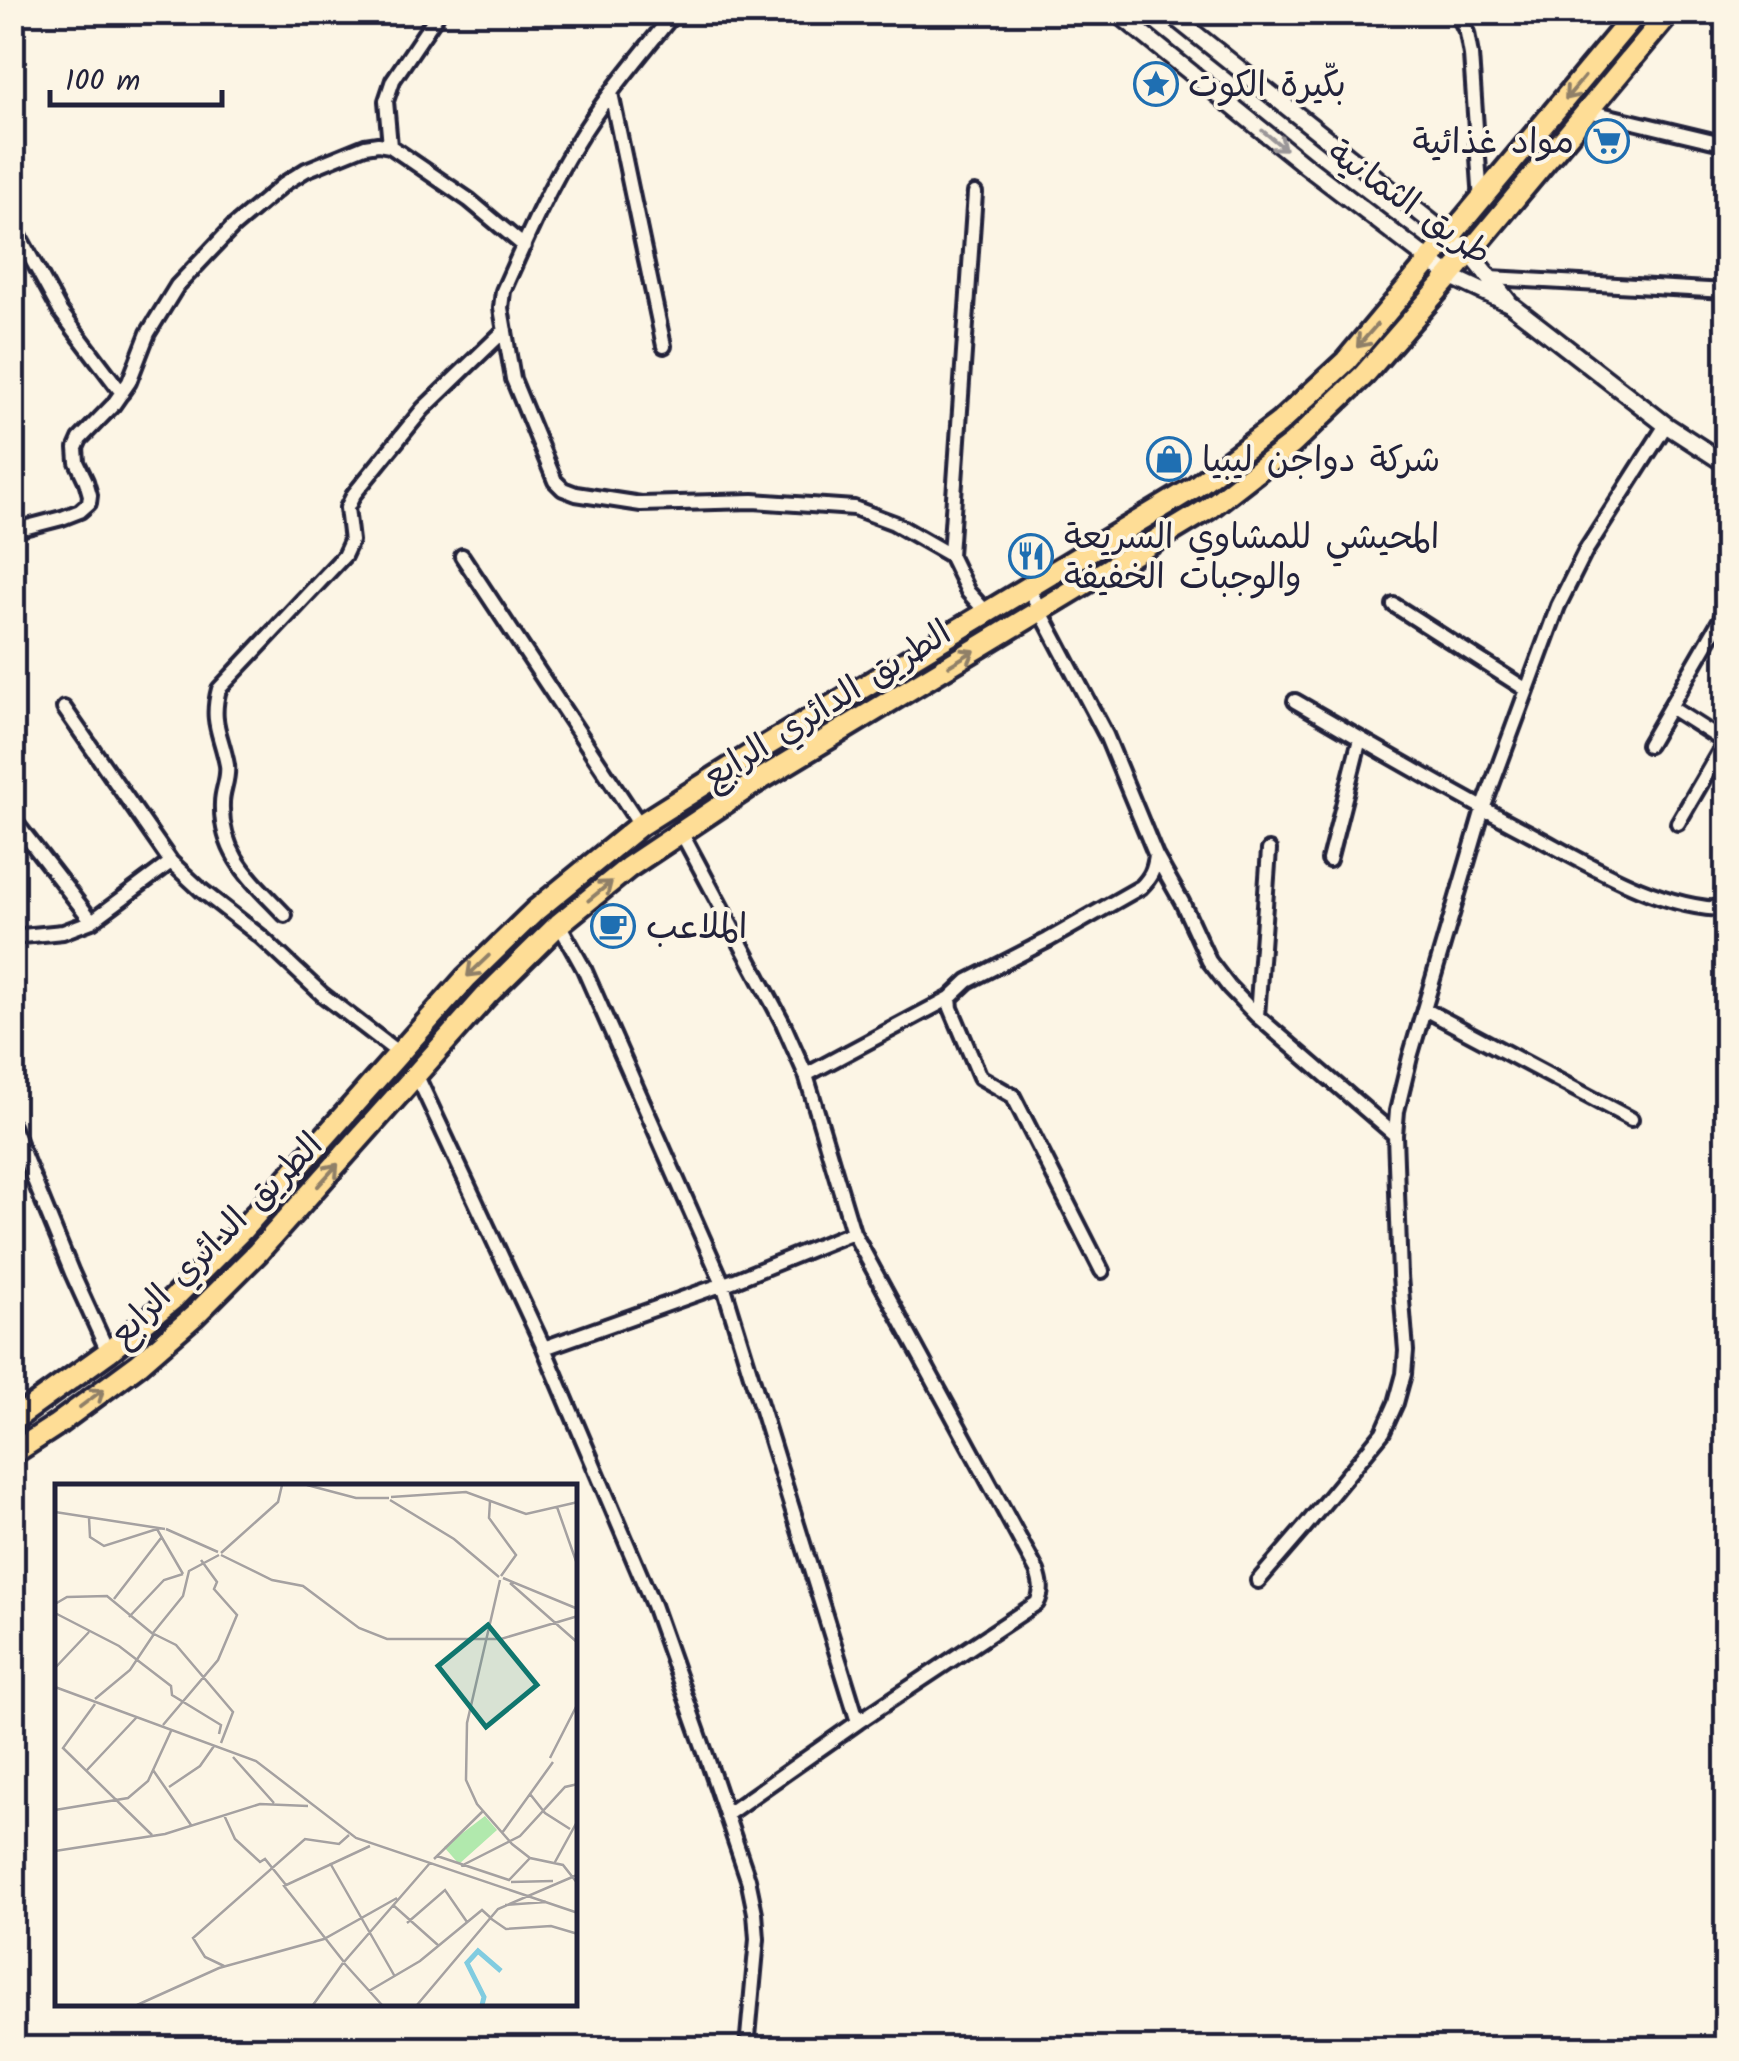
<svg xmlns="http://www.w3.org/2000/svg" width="1739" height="2061" font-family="Kalam,'Playpen Sans Arabic',sans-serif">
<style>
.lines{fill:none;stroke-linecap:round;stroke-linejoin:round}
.minor-casing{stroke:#22223b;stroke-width:20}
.tertiary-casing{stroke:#22223b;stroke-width:22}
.primary-casing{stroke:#22223b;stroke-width:28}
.minor{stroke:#fcf5e5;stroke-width:12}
.tertiary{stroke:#fcf5e5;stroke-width:15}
.primary{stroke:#fedd96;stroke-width:20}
.oneway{stroke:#908068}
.oneway2{stroke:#9a9698}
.labels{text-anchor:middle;stroke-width:8;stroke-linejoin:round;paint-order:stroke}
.poi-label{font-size:35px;fill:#22223b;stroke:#fcf5e5;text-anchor:start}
.street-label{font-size:35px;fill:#22223b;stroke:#fcf5e5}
.inset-river{fill:none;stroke:#81cce0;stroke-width:5}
.inset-road{fill:none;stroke:#a5a1a1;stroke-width:2.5}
.view{fill:#0f766e;fill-opacity:0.15;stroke:#0f766e;stroke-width:5}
.inset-edge{fill:none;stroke:#22223b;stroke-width:5}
</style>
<rect width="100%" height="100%" fill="#fcf5e5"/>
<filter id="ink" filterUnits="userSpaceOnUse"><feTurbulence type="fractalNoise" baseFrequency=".01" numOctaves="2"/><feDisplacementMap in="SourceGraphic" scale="20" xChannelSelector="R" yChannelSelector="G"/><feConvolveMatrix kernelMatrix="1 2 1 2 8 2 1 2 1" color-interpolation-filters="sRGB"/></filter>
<g filter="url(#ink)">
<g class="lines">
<!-- minor casing -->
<g class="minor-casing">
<path id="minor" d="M675,12C641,55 604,97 576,144C547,190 525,242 503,291L501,308L513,379L555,481L563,489L576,494L641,504L753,501L854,508L894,523L950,555L968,592L987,613
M1457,12L1467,33L1471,55L1481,201
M611,93L664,346
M1588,111L1726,144
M390,146L386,101L393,80L439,12
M12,223L60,311L122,393
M1490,278L1726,291
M12,531L62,518L80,511L89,503L90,495L86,481L77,462L76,448L80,439L113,405L129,382L148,333L177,286L233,227L285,183L306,170L365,146L378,144L390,146L469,200L524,246
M950,555L975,193
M462,556L640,825
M1029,589L1106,735L1156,856C1154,870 1151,877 1141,887L1048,940L968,981L950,998L951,1008L980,1077L1013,1096L1102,1271
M1394,605L1527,690
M1295,701C1375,747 1454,794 1535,836C1591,866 1661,909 1726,909
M1670,707L1725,742L1726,739
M64,708L171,862L201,890L260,936L323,995L400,1054
M1648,745L1726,610
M12,818L92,921
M1678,823L1725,742
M681,832L782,1021L806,1075L853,1232L1037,1571C1041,1583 1043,1592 1037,1603L858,1722
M1156,856L1182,902L1209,961L1229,987L1257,1016L1395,1135
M1329,860L1360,739
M285,915C252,880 220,855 222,803C222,790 229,779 227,765C221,733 210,723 219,689L344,556L351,541L347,508L354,494L423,409L505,330
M559,924L584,969L723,1284L858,1722L726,1815
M12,937L63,932L92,921L171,862
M1426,1010L1631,1119
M1257,1016L1269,850
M806,1075L950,998
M417,1076L544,1348L653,1605L706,1755L748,1879L755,1913L757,1939L747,2048
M12,1126L72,1273L108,1352
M544,1348L735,1280L853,1232
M1258,1581L1303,1529L1383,1432L1396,1403L1404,1374L1406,1351L1400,1276L1395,1135L1397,1111L1410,1057L1483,809L1558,606L1585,552L1666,425"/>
</g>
<!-- tertiary casing -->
<g class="tertiary-casing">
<path id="tertiary" d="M1116,12L1305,165L1450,276L1510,304L1666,425L1726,464
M1168,12L1469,252L1508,301"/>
</g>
<!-- primary casing -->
<g class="primary-casing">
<path id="primary" d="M12,1421L108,1352L173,1299L242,1230L466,978L536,910L640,825L749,756L1195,487L1279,423L1346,361L1637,12
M12,1454L55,1426L139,1364L194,1316L258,1252L486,996L559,924L629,867L753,784L1208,509L1292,444L1363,376L1450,276L1670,12"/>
</g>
<!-- minor -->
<use href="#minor" class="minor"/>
<!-- tertiary -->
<use href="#tertiary" class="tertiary"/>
<!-- primary -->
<use href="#primary" class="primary"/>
</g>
<!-- one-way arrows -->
<defs><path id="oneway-shaft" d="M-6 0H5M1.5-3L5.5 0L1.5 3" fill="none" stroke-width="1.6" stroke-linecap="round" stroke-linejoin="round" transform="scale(2.5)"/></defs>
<g class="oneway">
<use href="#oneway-shaft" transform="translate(1575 88) rotate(130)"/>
<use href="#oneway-shaft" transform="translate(1367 336) rotate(131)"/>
<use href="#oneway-shaft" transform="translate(962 658) rotate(-31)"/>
<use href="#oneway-shaft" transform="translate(600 891) rotate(-39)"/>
<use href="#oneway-shaft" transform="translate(478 966) rotate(136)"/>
<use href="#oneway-shaft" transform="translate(328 1175) rotate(-48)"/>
<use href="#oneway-shaft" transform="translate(92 1398) rotate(-37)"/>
</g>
<use class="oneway2" href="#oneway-shaft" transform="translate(1274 140) rotate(39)"/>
</g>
<!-- icons -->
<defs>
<g id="sight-ring" transform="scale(2.25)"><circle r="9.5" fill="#fcf5e5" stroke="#1f6fb2" stroke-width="1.5"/><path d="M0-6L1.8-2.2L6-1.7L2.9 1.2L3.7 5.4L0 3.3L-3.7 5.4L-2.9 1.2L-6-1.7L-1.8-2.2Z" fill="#1f6fb2"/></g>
<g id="supermarket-ring" transform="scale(2.25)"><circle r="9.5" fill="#fcf5e5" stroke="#1f6fb2" stroke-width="1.5"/><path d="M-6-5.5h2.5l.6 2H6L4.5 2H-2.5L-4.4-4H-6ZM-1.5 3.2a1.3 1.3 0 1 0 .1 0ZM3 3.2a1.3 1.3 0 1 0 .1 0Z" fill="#1f6fb2"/></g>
<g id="shop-ring" transform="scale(2.25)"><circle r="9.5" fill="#fcf5e5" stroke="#1f6fb2" stroke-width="1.5"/><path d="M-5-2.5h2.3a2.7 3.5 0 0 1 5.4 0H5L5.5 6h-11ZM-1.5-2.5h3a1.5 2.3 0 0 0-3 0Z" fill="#1f6fb2"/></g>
<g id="restaurant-ring" transform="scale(2.25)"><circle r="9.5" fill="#fcf5e5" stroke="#1f6fb2" stroke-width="1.5"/><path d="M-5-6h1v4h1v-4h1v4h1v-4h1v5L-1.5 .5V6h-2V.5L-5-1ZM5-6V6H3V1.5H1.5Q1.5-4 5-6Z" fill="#1f6fb2"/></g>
<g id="cafe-ring" transform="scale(2.25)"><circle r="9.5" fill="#fcf5e5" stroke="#1f6fb2" stroke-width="1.5"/><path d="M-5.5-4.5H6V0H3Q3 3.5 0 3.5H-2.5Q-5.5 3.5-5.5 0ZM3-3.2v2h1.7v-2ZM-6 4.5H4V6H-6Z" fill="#1f6fb2"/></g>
</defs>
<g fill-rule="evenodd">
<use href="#sight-ring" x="1156" y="84"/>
<use href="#supermarket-ring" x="1607" y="141"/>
<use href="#shop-ring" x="1169" y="459"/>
<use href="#restaurant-ring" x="1031" y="556"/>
<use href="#cafe-ring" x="613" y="926"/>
</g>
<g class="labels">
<!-- poi labels -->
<g class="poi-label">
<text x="1188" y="96">بكّيرة الكوت</text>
<text x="1574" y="153" text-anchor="end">مواد غذائية</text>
<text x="1202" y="471">شركة دواجن ليبيا</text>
<text x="1064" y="548">المحيشي للمشاوي السريعة<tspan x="1064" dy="40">والوجبات الخفيفة</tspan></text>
<text x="646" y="938">الملاعب</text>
</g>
<!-- street labels -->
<g class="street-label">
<text transform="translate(1410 202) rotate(35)" y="12">طريق الثمانية</text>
<text transform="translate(826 704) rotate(-32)" y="12">الطريق الدائري الرابع</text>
<text transform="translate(215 1239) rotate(-45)" y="12">الطريق الدائري الرابع</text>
</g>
</g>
<!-- overview -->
<g transform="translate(55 1484)">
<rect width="522" height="522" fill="#fcf5e5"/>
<path d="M430,332L442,346L404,380L389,363Z" fill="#b1e9ad"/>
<path class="inset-river" d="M427,521L429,513L412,479L423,467L446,487"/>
<path class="inset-road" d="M252,1L301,14H334M336,13L411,8L471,30L523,18M335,16L399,55L444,93M435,17L434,34L461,71L446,92M502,23L521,77M0,28L110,45M34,34L35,53L49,62L102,45L128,90M111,45L163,68M166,69L223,18L227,1M166,71L217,96L248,102L304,144L332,155H446L523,132M448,94L523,125M445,96L412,239L411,296L422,320L457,360L475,374L508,381L523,400M455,99L523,159M59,115L106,54M0,120L12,113L52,112L98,150M0,129L64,162L116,202L117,211L166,241L164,250M74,133L109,96L128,90M98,149L128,112L134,87L164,71M99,150L121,161L178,228L166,259M0,184L34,148M0,203L201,277L301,354L523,429M40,215L75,186L99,150M40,220L8,264L97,351M108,241L163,176L182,131L159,105L162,98L146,76M178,273L219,319M495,274L523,219M32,286L81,234M98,286L136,341M114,303L145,282L159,262M475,310L490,329L515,345M0,326L73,314L93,297L116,247M169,331L180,355L205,378L210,375L231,401M447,349L498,278M0,367L110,350L205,320L253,322M382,372L454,396L475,374M379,375L428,327M500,378L523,336M275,379L339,491M406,382L465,352L510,303L523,300M456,398L498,397M338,421L384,462M450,421L491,418M435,434L451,445L496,442L523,450M352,439L390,406L412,438M289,478L229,402L315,362M289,478L375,379M289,479L327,521M169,482L150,473L138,454L250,355L284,360L294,351M314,507L365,477L427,426L437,435M82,521L164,484L269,455L342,414M258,521L288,479M362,521L443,425L522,391"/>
<path class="view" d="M433,141L482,201L431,243L383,182Z"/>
<rect width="522" height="522" class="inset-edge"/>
</g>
<!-- margin -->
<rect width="1739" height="2061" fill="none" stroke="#fcf5e5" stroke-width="50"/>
<rect x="25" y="25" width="1689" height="2011" fill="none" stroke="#22223b" stroke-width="4" filter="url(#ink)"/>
<!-- scale -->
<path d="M50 90v15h172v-15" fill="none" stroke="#22223b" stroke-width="5"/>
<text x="65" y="90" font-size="30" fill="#22223b" stroke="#fcf5e5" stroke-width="8" paint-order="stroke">100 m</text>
</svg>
